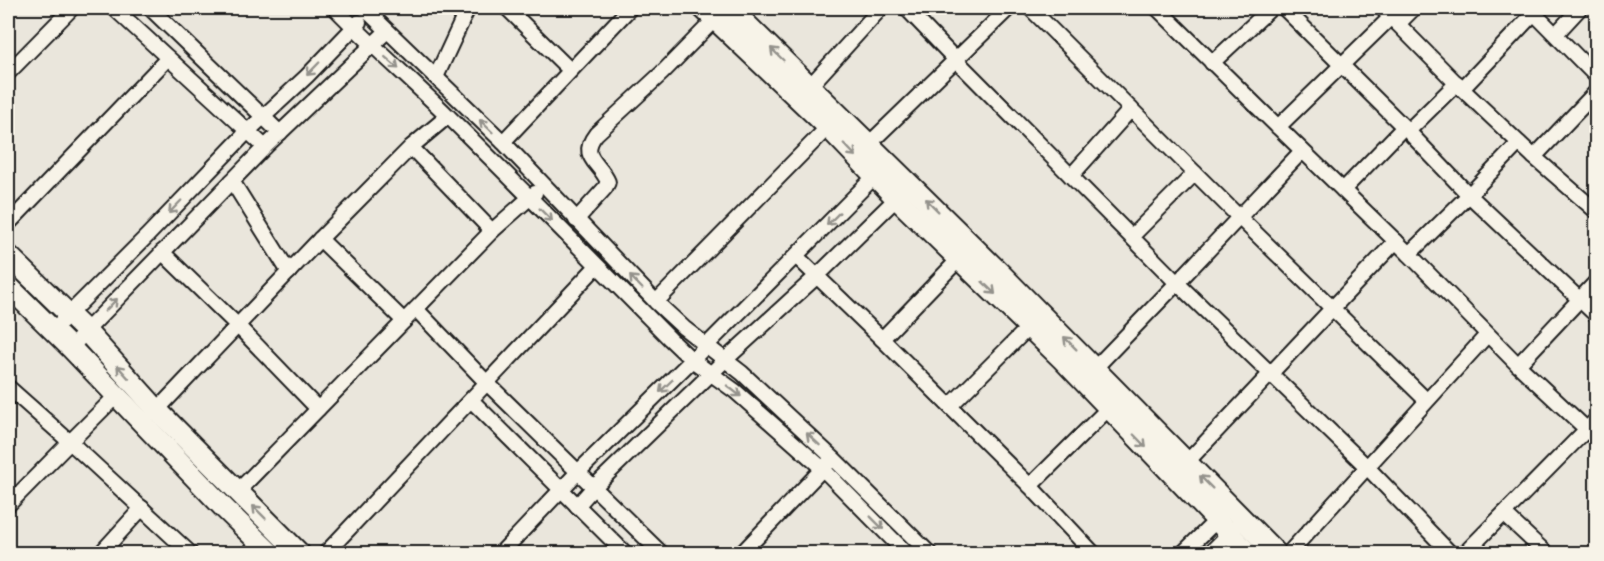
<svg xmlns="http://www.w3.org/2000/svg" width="1604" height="561" viewBox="0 0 1604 561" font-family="Sriracha,sans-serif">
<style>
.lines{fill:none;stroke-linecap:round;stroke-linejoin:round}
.minor-casing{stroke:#1c1c1c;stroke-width:18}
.secondary-casing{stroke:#1c1c1c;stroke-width:24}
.minor{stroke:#f7f3e8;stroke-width:14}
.secondary{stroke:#f7f3e8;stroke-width:20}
.oneway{stroke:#94928c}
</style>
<rect width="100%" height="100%" fill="#eae6dc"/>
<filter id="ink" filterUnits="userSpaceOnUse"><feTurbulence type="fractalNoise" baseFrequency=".0167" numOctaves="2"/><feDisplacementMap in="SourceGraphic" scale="12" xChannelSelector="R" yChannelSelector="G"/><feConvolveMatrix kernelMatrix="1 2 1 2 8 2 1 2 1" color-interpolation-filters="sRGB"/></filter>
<g filter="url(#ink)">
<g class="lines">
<g class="minor-casing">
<g id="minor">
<polyline points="114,8 265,147"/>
<polyline points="150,8 280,133"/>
<path d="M335,8C371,45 410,79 447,115C522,189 596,264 670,339L692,360L735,391L823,469L907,554"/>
<polyline points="364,8 503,142 656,302 684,328 742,373 833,458 930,554"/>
<polyline points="507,8 570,70"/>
<polyline points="906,8 956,60 1177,283 1302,151"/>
<polyline points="1030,8 1240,218 1426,400"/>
<polyline points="1157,8 1278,127 1409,254 1518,365 1596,438"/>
<polyline points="1284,8 1404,127 1469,195 1596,315"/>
<polyline points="1382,8 1462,89 1534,157 1596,211"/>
<polyline points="1529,8 1596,76"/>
<polyline points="1398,24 1414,8"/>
<polyline points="1556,34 1580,8"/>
<polyline points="1212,63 1271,8"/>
<polyline points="8,73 72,8"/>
<polyline points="436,77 468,8"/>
<polyline points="810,86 881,8"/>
<polyline points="1462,89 1534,13"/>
<polyline points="1278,127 1391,17"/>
<polyline points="1408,131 1457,83"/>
<polyline points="503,142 630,8"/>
<polyline points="870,143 1009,8"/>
<polyline points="411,147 492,231"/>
<polyline points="1534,157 1596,92"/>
<polyline points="1071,176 1131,109"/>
<polyline points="232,181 289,272"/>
<polyline points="1343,190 1404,127"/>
<path d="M576,220L605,188L608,182C600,162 578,157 596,134L662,73L715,19"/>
<polyline points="8,224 168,58"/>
<polyline points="1132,236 1195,173"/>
<polyline points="320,239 404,321"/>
<polyline points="162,252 237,325 318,409"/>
<polyline points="1409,254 1469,195 1519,143"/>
<polyline points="796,256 882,339 1030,486 1094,554"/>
<polyline points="656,302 828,127"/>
<polyline points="416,309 487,383 662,554"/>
<polyline points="53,330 148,235 247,132 307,76 359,22"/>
<polyline points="882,339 959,259"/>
<polyline points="71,348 86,331 265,147 387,31"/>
<polyline points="1518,365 1596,282"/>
<polyline points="1095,368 1177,283 1366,466 1451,554"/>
<polyline points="8,387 70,442 8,505"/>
<polyline points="116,396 70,442 191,554"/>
<polyline points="471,400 626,554"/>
<polyline points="950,406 1029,327"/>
<polyline points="157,410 320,239 411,147 448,116"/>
<polyline points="1187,462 1396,241"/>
<polyline points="1030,486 1114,403"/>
<polyline points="238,491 492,231 535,193"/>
<polyline points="577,506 594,487 725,360 816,277 901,194"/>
<polyline points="1504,514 1547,554"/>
<polyline points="100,554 142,508"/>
<polyline points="325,554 597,266"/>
<polyline points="500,554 578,472 692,360 881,170"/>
<polyline points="741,554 829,462"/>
<polyline points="1182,554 1223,514"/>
<polyline points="1209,554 1235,528"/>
<polyline points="1288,554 1487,335"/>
<polyline points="1464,554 1596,420"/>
<polyline points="1595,554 1596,552"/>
</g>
</g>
<g class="secondary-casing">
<g id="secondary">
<polyline points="703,8 828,127 896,198 1062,359 1249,554"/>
<polyline points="730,8 1003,276 1277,554"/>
<polyline points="8,255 86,331 157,410 300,554"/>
<polyline points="8,286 71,348 224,508 271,554"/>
</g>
</g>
<use href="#minor" class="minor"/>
<use href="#secondary" class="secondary"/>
</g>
<defs><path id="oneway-shaft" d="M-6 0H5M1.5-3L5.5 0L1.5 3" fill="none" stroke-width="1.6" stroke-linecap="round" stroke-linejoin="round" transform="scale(1.5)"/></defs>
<g class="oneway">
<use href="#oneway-shaft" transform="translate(777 54) rotate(-136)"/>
<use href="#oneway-shaft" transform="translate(392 63) rotate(41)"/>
<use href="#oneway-shaft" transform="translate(313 69) rotate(134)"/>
<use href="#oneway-shaft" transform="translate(486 126) rotate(-136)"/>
<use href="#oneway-shaft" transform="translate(850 150) rotate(46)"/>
<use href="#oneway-shaft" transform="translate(932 205) rotate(-135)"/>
<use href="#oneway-shaft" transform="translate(175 207) rotate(134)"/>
<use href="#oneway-shaft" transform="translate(546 215) rotate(45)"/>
<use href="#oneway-shaft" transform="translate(833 219) rotate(135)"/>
<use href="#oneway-shaft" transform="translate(636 282) rotate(-134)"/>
<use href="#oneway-shaft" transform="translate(989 288) rotate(44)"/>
<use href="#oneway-shaft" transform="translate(111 305) rotate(-46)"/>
<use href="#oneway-shaft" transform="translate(1070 343) rotate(-135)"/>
<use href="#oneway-shaft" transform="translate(123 372) rotate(-132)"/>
<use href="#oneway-shaft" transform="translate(666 386) rotate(136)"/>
<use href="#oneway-shaft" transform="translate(734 391) rotate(38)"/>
<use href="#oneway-shaft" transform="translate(813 439) rotate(-137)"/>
<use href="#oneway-shaft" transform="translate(1140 441) rotate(46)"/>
<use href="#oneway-shaft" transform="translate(1206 482) rotate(-135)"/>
<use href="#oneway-shaft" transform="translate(259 512) rotate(-135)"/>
<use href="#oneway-shaft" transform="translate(877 523) rotate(45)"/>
</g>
</g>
<rect width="1604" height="561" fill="none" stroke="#f7f3e8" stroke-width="30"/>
<rect x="15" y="15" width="1574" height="531" fill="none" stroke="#1c1c1c" stroke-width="2" filter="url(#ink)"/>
</svg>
